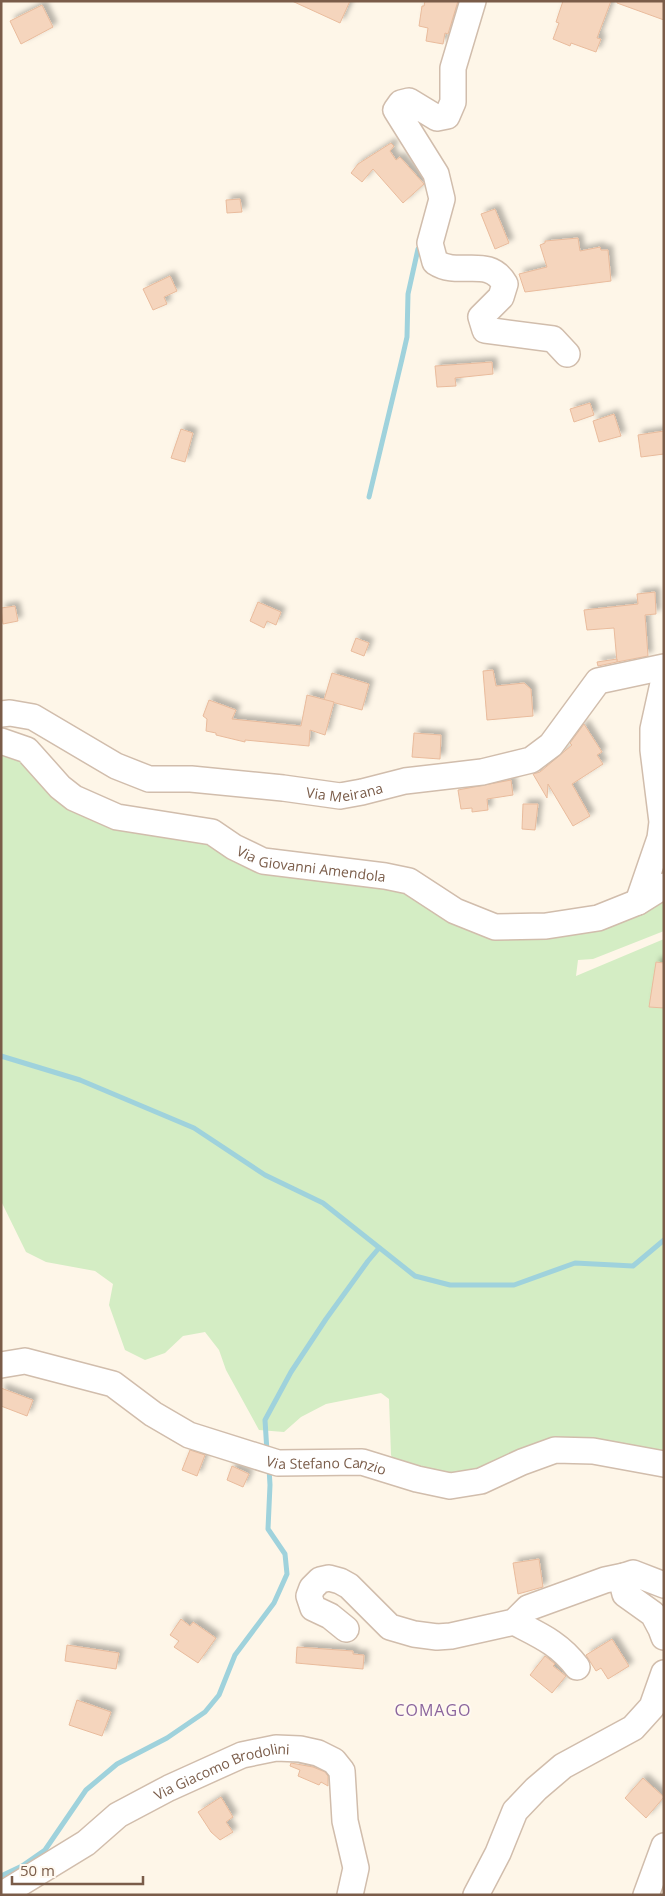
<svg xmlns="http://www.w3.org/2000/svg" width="665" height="1896" viewBox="0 0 665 1896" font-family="'Open Sans',sans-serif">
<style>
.green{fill:#d4edc4}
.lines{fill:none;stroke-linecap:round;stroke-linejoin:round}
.stream{stroke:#9fd2dc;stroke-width:5}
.building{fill:#f5d5bd;stroke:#e9bb9c;filter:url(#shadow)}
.minor-casing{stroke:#d1bdac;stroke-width:28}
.minor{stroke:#fff;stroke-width:25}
.labels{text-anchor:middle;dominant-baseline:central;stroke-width:4;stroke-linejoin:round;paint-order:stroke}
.street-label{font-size:14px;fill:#7a5c49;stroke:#fff9f0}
.quarter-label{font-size:16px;letter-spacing:1px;fill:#8b659d;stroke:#fff9f0}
</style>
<defs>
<filter id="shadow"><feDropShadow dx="4.5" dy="-4.5" stdDeviation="2.5" flood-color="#0004"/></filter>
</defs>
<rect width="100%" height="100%" fill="#fef6e8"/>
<polygon class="green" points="1,749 15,752 90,816 389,875 476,929 664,899 664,931 593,959 578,960 576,976 664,939 664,1456 634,1449 462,1479 396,1466 391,1455 389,1399 381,1393 326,1404 301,1417 284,1432 259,1430 226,1370 219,1350 205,1332 183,1336 165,1353 145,1360 125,1350 109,1305 113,1284 95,1271 46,1262 26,1252 1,1201"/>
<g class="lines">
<g class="stream">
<polyline points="369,497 402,359 407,337 408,294 418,249"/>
<polyline points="1,1056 80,1080 194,1128 265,1175 323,1203 415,1276 450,1285 514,1285 575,1263 633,1266 664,1240"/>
<polyline points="267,1452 265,1420 291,1372 326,1319 368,1261 379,1248"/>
<polyline points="1,1876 22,1866 45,1850 86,1790 117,1764 167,1738 205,1712 219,1695 235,1655 274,1603 287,1574 285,1554 268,1529 270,1485 269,1468"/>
</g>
</g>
<g class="building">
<polygon points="292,1 350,1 340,23"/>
<polygon points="425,1 458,1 448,34 445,33 443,44 426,41 428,28 419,26 422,6 424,6"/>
<polygon points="563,1 611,1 597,38 601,39 596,52 571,43 570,46 553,39 559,23 556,22"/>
<polygon points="617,1 664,1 664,20 617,3"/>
<polygon points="42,5 53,27 21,44 10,21"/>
<polygon points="391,143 394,146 390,151 396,160 400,157 424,184 403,203 373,169 362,182 351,173 358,164"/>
<polygon points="240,199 242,212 227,213 226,200"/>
<polygon points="495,209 509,243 495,249 481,214"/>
<polygon points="578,238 580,251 600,247 601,250 608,250 611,281 525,292 519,274 547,267 540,245 545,243 545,241"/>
<polygon points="170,276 177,291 164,297 167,304 153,310 143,289"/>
<polygon points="492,362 493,374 455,378 456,386 437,387 435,366"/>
<polygon points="590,403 594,415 574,422 570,409"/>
<polygon points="614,414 621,436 599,442 593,421"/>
<polygon points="181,429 193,433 185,462 171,458"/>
<polygon points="664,431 664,454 641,457 638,435"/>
<polygon points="655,592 656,614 645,615 648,656 617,662 614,628 587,630 584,610 638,604 637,594"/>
<polygon points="258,602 281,612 276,625 267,621 264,628 250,621"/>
<polygon points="15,606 18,621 3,624 1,608"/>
<polygon points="356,638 369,643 364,656 351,651"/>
<polygon points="617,659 617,662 598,666 597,662"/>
<polygon points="493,670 496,686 524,683 531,689 533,716 487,720 483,671"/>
<polygon points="332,673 369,684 362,710 324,700"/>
<polygon points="307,695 334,702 325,735 310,730 309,746 245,740 245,742 216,735 216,733 206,731 207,719 203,716 209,700 236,710 232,719 301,726"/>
<polygon points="584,724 602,752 597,755 603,764 572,784 590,816 573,826 548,784 547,798 533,774 540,772 572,745 570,743"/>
<polygon points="414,733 441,735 440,759 412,757"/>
<polygon points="511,780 513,795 487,799 488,810 472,812 472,808 461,809 458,790"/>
<polygon points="523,804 538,804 535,830 522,829"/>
<polygon points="656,962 664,963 664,1008 649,1007"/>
<polygon points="1,1388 33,1400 27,1416 1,1406"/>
<polygon points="190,1450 205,1455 197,1476 182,1470"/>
<polygon points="232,1466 249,1474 243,1487 227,1480"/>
<polygon points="539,1559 543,1587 518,1594 513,1563"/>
<polygon points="181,1619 190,1626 193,1622 216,1638 198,1663 174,1647 179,1641 170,1635"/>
<polygon points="612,1639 629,1666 608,1679 601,1668 596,1671 586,1655"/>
<polygon points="67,1645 119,1653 116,1669 65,1661"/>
<polygon points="297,1647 353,1651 353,1654 364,1655 363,1669 296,1663"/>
<polygon points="545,1656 555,1664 553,1666 566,1676 552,1693 530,1675"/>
<polygon points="77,1700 111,1712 102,1736 69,1725"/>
<polygon points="291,1763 313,1767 325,1772 328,1776 328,1786 321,1782 319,1785 298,1776 300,1770 290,1766"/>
<polygon points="643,1778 664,1797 646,1818 625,1798"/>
<polygon points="221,1797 233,1817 226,1822 233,1832 220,1840 211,1832 198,1812"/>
</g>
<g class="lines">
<g class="minor-casing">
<g id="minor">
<path d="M473,1L453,68V102L447,116L437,118L409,101L401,103L396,110L436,174L442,199L430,243L435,262C459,278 488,255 505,284L501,297L481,317L485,330L553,339L567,354"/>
<path id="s1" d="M1,714L10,713L33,717L116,766L149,779H191L283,788L340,796L362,792L405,781L482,772L531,760L551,745L598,681L664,667"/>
<path id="s2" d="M1,741L27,750L60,787L74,798L117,817L212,832L234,847L263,861L385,876L409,881L455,911L495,927L546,926L598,918L638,902L664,886"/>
<polyline points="638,902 660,838 662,822 653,750 653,729 664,679"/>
<path id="s3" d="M1,1365L25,1361L113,1384L153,1414L189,1435L278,1463L362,1462L417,1479L450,1486L481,1481L522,1462L555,1450L593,1451L664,1464"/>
<polyline points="664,1585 633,1573 624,1576 623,1586 625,1594 653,1614 661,1629 664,1637"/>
<path d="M514,1622C539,1635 559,1643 577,1667"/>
<polyline points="346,1629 330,1616 313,1608 309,1596 312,1588 320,1580 329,1578 340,1581 349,1586 390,1627 414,1634 437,1637 451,1636 514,1622 528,1608 605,1580 624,1576"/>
<path id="s4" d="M1,1895L86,1843L118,1815L169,1788L242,1755L276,1748L300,1749L318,1753L334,1761L342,1771L345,1821L356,1868L350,1895"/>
<polyline points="476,1895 498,1853 515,1811 536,1789 563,1766 633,1728 652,1707 664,1673"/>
<polyline points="646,1895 664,1846"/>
</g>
</g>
<use href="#minor" class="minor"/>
</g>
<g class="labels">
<g class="street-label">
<text stroke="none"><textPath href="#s1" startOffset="361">Via Meirana</textPath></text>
<text stroke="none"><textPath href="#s2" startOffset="345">Via Giovanni Amendola</textPath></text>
<text stroke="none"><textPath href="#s3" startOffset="349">Via Stefano Canzio</textPath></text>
<text stroke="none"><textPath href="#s4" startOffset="256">Via Giacomo Brodolini</textPath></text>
</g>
<g class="quarter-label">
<text x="433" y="1710">COMAGO</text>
</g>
</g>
<rect width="665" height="1896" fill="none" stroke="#7a5c49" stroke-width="5"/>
<path d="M12 1876v8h131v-8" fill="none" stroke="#7a5c49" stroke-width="2.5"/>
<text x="20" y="1876" font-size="15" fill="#7a5c49" stroke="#fff9f0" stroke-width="4" paint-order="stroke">50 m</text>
</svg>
